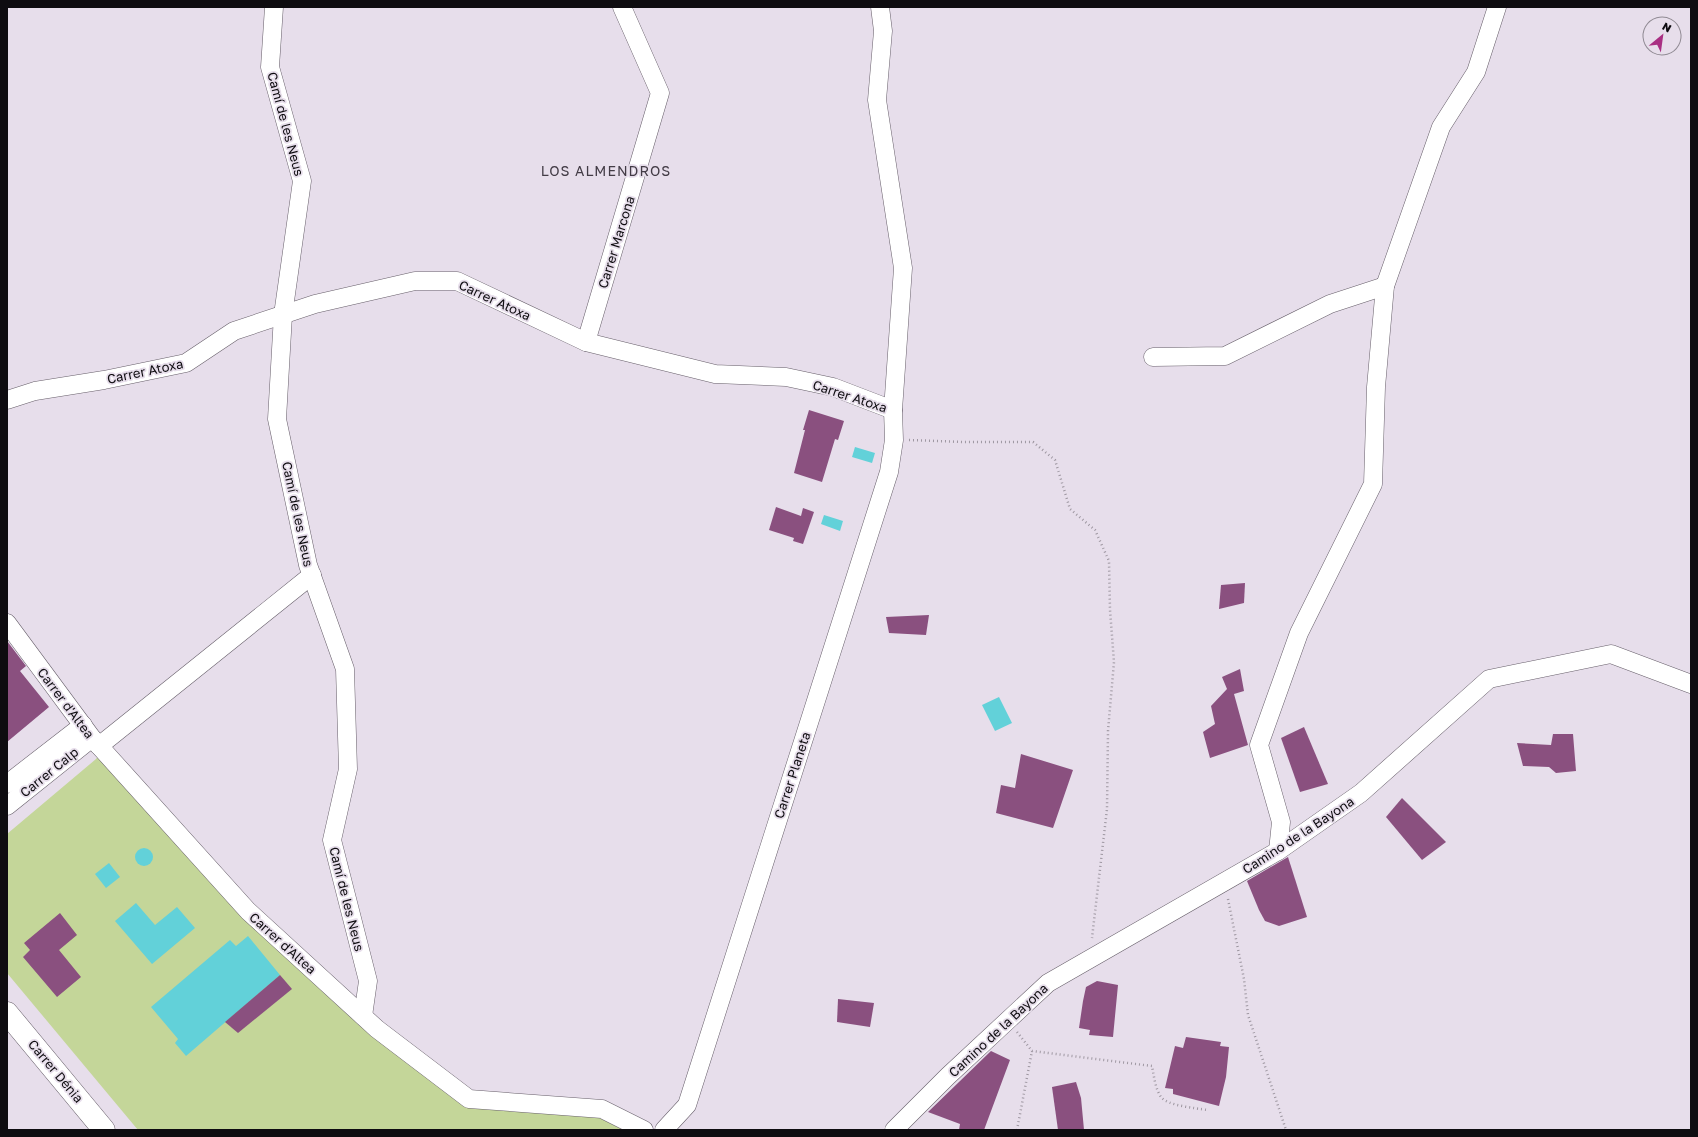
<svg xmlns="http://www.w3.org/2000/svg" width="1698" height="1137" viewBox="0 0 1698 1137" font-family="'Golos Text',sans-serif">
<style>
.green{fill:#c4d699}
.water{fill:#62d1d9}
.building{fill:#8a507f}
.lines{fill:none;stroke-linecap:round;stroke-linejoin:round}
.street-casing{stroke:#675f6a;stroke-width:19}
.secondary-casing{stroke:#675f6a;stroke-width:23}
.path{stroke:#9e97a1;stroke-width:2.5;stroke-dasharray:1 3;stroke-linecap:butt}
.street{stroke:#fff;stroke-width:18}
.secondary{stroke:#fff;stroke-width:22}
.labels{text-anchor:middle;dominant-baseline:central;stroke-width:3.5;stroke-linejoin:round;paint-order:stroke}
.street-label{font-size:13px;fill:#0e0c10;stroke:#e7deeb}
.neighbourhood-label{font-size:14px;letter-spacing:1px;fill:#433c46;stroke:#e7deeb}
</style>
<rect width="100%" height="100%" fill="#e7deeb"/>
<polygon class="green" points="99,755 248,911 469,1099 602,1109 644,1130 138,1130 7,973 7,834 96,759"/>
<g class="water">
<polygon points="855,447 875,453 872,463 852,457"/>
<polygon points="824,515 843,521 840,531 821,524"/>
<polygon points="999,697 1012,723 995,731 982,705"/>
<circle cx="144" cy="857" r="9"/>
<polygon points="109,863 120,877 106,888 95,874"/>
<polygon points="136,903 155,925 177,907 195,928 152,964 115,921"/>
<polygon points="248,936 280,975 186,1056 175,1043 178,1039 151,1007 230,940 236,946"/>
</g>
<g class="building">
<polygon points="809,410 844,421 838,440 835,439 822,482 794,473 805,430 803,430"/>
<polygon points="776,507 801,516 803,508 814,512 803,544 793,541 794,538 769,530"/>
<polygon points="1245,583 1244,603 1219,609 1221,585"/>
<polygon points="929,615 926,635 889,633 886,617"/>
<polygon points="7,641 26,666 20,671 49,707 7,742"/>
<polygon points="1240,669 1244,691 1234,694 1248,745 1210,758 1203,732 1215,724 1211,706 1227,689 1222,677"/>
<polygon points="1304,727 1328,784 1300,792 1281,738"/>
<polygon points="1553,734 1573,734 1576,771 1556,773 1549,767 1523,766 1517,743 1551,745"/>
<polygon points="1021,754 1073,770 1053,828 996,813 1001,785 1015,788"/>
<polygon points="1402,798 1446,842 1422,860 1386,817"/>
<polygon points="1288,857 1307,917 1279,926 1265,921 1259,910 1247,881"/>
<polygon points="60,913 77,935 59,950 81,977 57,997 23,957 30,950 24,943"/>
<polygon points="280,975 292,989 238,1033 225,1022"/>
<polygon points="1097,981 1118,985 1113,1037 1089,1035 1090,1030 1079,1028 1083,1001 1086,987"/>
<polygon points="838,999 874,1003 870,1027 837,1022"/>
<polygon points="1186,1037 1221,1042 1220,1046 1229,1047 1226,1077 1219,1106 1173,1094 1173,1089 1165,1088 1175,1046 1183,1048"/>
<polygon points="991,1051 1010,1060 984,1130 959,1130 960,1124 928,1112"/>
<polygon points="1076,1082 1081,1098 1084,1130 1058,1130 1052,1087"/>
</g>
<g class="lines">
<g class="street-casing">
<g id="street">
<polyline points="274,7 270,67 302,181 283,315 277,419 308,565 345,669 348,769 332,840 368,981 363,1016"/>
<polyline points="586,342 660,93 622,7"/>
<polyline points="1153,357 1225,356 1330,304 1385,286"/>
<polyline points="7,400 35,391 104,380 186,363 234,331 315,304 415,281 457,281 586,342 715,374 786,377 833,387 893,410"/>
<polyline points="7,623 92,738 248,911 377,1029 469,1099 602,1109 644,1130"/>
<polyline points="99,746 312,575"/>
<polyline points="7,784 83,725"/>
<polyline points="7,806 92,738"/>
<polyline points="1278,851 1281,822 1259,745 1299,633 1373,484 1376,387 1385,286 1441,127 1476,72 1497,7"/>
<polyline points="664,1130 687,1105 889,472 894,440 893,410 903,268 877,100 883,31 880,7"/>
<polyline points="894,1130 948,1076 1048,983 1278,851 1361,793 1489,679 1611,654 1691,684"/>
</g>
</g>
<g class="secondary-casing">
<polyline id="secondary" points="7,1013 104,1130"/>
</g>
<g class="path">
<polyline points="909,440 964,442 1033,442 1055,460 1070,509 1095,530 1109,561 1110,610 1114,662 1108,731 1107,809 1092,938"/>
<polyline points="1228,899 1244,979 1248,1015 1286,1130"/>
<path d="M1017,1032L1032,1051L1152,1066C1154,1076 1155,1088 1161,1097C1168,1106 1196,1108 1207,1110"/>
<polyline points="1017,1130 1032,1051"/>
</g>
<use href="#street" class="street"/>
<use href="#secondary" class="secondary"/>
</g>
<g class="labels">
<g class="street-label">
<text transform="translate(286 124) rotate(75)">Camí de les Neus</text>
<text transform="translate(616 242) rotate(-73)">Carrer Marcona</text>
<text transform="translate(495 300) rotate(25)">Carrer Atoxa</text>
<text transform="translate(145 371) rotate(-12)">Carrer Atoxa</text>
<text transform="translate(850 396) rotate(18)">Carrer Atoxa</text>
<text transform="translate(298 514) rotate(78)">Camí de les Neus</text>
<text transform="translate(66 703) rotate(53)">Carrer d'Altea</text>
<text transform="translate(49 772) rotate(-39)">Carrer Calp</text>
<text transform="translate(792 775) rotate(-72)">Carrer Planeta</text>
<text transform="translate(1298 835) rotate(-33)">Camino de la Bayona</text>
<text transform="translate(347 899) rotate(76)">Camí de les Neus</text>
<text transform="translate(283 943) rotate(42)">Carrer d'Altea</text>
<text transform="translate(998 1030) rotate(-43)">Camino de la Bayona</text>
<text transform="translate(56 1071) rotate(50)">Carrer Dénia</text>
</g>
<g class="neighbourhood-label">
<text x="606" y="170">LOS ALMENDROS</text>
</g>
</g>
<rect width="1698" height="1137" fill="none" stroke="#0e0c10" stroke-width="16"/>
<g transform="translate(1662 36) rotate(29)"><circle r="19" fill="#e7deeb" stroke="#908a93"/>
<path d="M0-3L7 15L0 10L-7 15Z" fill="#a92f83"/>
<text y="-6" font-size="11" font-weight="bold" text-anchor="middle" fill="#0e0c10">N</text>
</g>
</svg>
